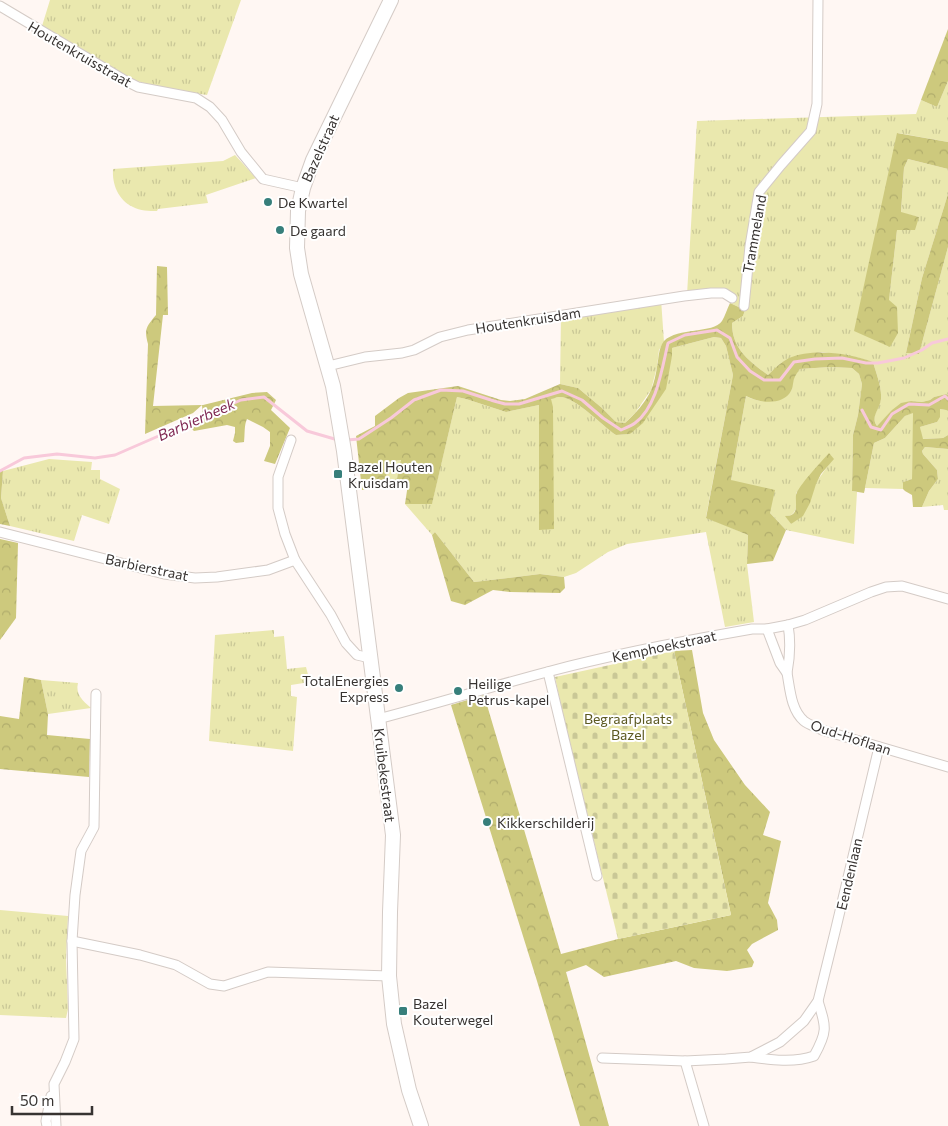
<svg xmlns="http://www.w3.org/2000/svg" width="948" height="1126" viewBox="0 0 948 1126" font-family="Commissioner,sans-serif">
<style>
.grass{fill:url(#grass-tufts);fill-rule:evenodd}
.forest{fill:url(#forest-crowns)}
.cemetery{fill:url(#cemetery-stones)}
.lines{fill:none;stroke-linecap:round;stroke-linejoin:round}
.stream{stroke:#f8c9da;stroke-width:3}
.street-casing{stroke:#d4cbc6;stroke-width:11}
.secondary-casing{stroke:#d4cbc6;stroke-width:16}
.street{stroke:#fff;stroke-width:9}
.secondary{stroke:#fff;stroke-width:14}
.poi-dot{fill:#377f7b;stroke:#fff;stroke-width:2}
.labels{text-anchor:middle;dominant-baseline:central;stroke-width:4;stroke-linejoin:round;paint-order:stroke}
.street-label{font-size:14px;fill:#373331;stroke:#fff}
.poi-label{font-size:14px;fill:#373331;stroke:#fff;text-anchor:start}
.park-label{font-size:14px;fill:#5c5921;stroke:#fff}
.water-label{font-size:15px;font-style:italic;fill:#812a54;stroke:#fff}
</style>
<defs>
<pattern id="grass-tufts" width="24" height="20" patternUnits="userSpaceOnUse" patternTransform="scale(1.25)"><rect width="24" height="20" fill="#eae8ae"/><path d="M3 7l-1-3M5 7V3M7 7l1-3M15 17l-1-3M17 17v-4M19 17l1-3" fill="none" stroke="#c9c796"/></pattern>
<pattern id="forest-crowns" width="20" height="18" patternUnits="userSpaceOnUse" patternTransform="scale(1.25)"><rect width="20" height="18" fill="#cdc97d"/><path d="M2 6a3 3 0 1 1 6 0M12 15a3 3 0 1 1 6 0" fill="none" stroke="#b1ad6c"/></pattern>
<pattern id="cemetery-stones" width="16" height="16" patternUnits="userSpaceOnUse" patternTransform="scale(1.25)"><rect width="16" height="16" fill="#eae8ae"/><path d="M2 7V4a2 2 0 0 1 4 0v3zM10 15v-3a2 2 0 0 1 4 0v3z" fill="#c9c796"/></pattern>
</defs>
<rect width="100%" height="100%" fill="#fff7f3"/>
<g class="grass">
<path d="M50,0H241L207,95C180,91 153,88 127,77L42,26Z"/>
<path d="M948,81V142L898,133L889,300L897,230L919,217L901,213L904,168L908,159L948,169V194L922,278L906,353L919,354L948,247V395L946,394L934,397L930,400L922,402L911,401L884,419L877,426C870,417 879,409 881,399C882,387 876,373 873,362L856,357L822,352L788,359L781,363L768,375C749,361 732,349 732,323L743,316L745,310L730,303L732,298L687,295L697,121L916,114L921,100L937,107Z"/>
<path d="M235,155L256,178L206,195L208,203L158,209L157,211C149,211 140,211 133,207C118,200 112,184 113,169L223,161Z"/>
<polygon points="661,299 664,342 659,350 657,367 651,390 635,413 625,423 616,422 602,408 578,388 560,384 561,315"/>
<path d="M714,337L721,338L726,346L733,375L706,517L748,535L747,564L754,622L725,627L706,532L627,544L608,552L576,573L564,577L540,574L474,582L435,532L432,535L405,504L432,503L457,397L466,399L506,412L539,405V529L551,399C553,399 556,397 559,397C575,396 602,426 616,435L630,434L672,356V348Z"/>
<path d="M830,367L852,368L859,374L862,384L858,415L853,435L852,491L857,492L854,544L786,530L770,513L731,480L746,396C765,406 774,399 791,391L794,376L800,369ZM833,459C817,479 805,502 791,524L786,516C798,516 797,502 796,493Z"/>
<polygon points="940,409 946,410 948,411 948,435 943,438 922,439 920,427 937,422"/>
<polygon points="914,412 912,479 903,482 903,489 865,488 874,443 885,438 905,416"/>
<polygon points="925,447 948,449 948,510 944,510 943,505 922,507 929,491 938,479 937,470 923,454 922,451"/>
<polygon points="49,459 92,462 91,470 100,470 100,479 120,489 109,524 82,515 74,541 10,526 1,498 3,471"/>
<polygon points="402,460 396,483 385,485 388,462"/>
<polygon points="274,630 274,637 284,636 287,669 306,667 310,682 291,685 291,696 297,697 293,751 209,741 215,635"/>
<path d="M41,680L78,683C75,694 83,701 91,708L48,714Z"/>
<polygon points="0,910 68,916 66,960 68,1009 66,1018 0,1015"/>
</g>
<g class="forest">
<polygon points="948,29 948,81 937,107 921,100"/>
<polygon points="897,133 948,142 948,169 908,159 904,168 901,212 919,217 915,230 897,230 889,300 897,307 898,333 890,347 854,331"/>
<polygon points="948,194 948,247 919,354 906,353 922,278"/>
<path d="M157,266L167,267L168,315H163L153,406L203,405L252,393L267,392L276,400L271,410L290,428L275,464L264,461L270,446V432L263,427L247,419C244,425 245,434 244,442L236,443L233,441L235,433V427L227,425L194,431L189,426L203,420L202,405L193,413L145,434L148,344C144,329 146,327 156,315Z"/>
<path d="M730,303L745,310L743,316L732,323C732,349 749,361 768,375C774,369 781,362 789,358C813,348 849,353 873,362C876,373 882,387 881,399C880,409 870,417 877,426L892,410L901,403L911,401L922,402L930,400L934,397L946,394L948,395V411L946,410L940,409V417L937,422L920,427L923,439L943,438L948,435V449L925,447L922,451L923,454L937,470L938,479L929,491L922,507H913L912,495L905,491L903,489V482L912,479L913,413L905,416L885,438L874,443L864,493L852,491L853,435L858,415L862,384L859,374L852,368L830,367L800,369C798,372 795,375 794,379C793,382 793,388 791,391C783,406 759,403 746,396L731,480L775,490L770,513L786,530L773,561L747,564L748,535L706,518L733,375L726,346L721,338L714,337L672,348V356L666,389L643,423L630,434L616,435C602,426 575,396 559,397C556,397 554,399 551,399L553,407L554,529L539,530V405L506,412L466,399L457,397L432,504H405L408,484L396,483L401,460L388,462L385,485L362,490L356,436L375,426V416L399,398L408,393L458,386L501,400L510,401L525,399L560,384L578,388L602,408L616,422L625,423C635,414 646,402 651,390C654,383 656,374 657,367C659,358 658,349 664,341C678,327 713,334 722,321C725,316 727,309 730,303Z"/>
<path d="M829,453L834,459L821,474L816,484L810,503L803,516L791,524L785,516C800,516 795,504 796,495C798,486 822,461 829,453Z"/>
<polygon points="0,470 3,471 1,498 10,526 0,524"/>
<polygon points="435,532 474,582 540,574 564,577 565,588 560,593 510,592 493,590 465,605 451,601 432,535"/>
<polygon points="0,539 18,543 16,618 0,640"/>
<polygon points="692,650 703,713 714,740 745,785 770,812 763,835 781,841 768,903 777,920 778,930 752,944 747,950 754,962 752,967 727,971 694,968 676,961 604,977 586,965 566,972 609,1126 580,1126 537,981 451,705 484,695 561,954 618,939 731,915 674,651"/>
<polygon points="24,677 41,680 48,714 47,735 90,739 89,777 0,769 0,716 19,719"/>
</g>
<polygon class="cemetery" points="674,651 731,915 618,939 563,716 555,677"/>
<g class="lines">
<g class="stream">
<polyline points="862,410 871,427 881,430 892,414 909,404 929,405 945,396 948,399"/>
<path d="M347,440L359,439L391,418L414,400L441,390L463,391L494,401L505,404H519L562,391L582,400L603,418L621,430C625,428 631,426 635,423C657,407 662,368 668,343L685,335L717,330L730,338L737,357L750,371L764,380H780L794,362L815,359L842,358L866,363H878L904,358L922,350L932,343L948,339"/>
<polyline points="0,471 24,458 57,454 95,458 115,455 241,400 264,397 307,431 338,440"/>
</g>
<g class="street-casing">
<g id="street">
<polyline points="0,6 126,81 138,87 196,98 210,107 222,120 241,152 263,179 303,188"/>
<polyline points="744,306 750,246 759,192 781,165 811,131 817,104 818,0"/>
<polyline points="328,366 365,357 402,353 414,350 440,337 468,330 684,296 711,293 724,293 732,298"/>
<polyline points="291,440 278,477 278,508 285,534 295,560 331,615 346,643 357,655 370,658"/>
<polyline points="0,532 164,574 195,578 217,577 268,570 295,560"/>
<path d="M767,629L780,663L787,673C790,657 791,642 788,625"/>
<polyline points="548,672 597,876"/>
<path d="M787,673C790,689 791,710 804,721C809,725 817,727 822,730L948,767"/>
<path d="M378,719C435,704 490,687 547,672C614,654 683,641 752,629H767L788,625L805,620L871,592L886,587L902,586L948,599"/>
<polyline points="72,941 140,955 176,965 210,984 224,986 268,972 389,976"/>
<path d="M751,1057C772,1060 794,1063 814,1056C828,1031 826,1027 818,1001"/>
<polyline points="602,1058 685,1061 726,1059 751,1057 780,1042 804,1021 818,1001 835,932 879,747"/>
<polyline points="685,1061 704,1126"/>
<polyline points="47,1126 46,1121 51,1096"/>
<polyline points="56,1126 54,1084 65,1062 74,1039 72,941 75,895 81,851 94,827 96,694"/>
</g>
</g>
<g class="secondary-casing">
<polyline id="secondary" points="391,0 313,160 303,188 298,211 297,248 301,274 333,386 344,451 393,835 390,912 389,976 394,1024 409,1090 421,1126"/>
</g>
<use href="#street" class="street"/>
<use href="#secondary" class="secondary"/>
</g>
<g class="poi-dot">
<circle cx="268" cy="202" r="5"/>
<circle cx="280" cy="230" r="5"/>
<rect x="333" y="469" width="10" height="10" rx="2.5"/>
<circle cx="399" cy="688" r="5"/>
<circle cx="458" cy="691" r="5"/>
<circle cx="487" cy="822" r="5"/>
<rect x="398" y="1006" width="10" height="10" rx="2.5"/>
</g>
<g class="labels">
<g class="street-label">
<text transform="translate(80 54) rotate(30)">Houtenkruisstraat</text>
<text transform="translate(320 148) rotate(-66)">Bazelstraat</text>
<text transform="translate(754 234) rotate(-80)">Trammeland</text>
<text transform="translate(528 320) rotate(-9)">Houtenkruisdam</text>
<text transform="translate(147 567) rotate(12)">Barbierstraat</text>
<text transform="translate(664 646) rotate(-12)">Kemphoekstraat</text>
<text transform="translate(851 737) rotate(18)">Oud-Hoflaan</text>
<text transform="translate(385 775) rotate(83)">Kruibekestraat</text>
<text transform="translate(849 874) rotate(-77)">Eendenlaan</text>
</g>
<g class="poi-label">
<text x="278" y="202">De Kwartel</text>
<text x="290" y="230">De gaard</text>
<text x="348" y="466">Bazel Houten<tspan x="348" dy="16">Kruisdam</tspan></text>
<text x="389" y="680" text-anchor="end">TotalEnergies<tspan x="389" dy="16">Express</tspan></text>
<text x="468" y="683">Heilige<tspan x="468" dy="16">Petrus-kapel</tspan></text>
<text x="497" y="822">Kikkerschilderij</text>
<text x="413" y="1003">Bazel<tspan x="413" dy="16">Kouterwegel</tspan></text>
</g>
<g class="park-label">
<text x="628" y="718">Begraafplaats<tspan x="628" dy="16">Bazel</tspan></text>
</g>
<g class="water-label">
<text transform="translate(196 419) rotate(-24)">Barbierbeek</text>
</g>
</g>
<path d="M12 1106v8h80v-8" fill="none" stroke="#373331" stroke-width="2.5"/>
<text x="20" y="1106" font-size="15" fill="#373331" stroke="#ffffff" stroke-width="4" paint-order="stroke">50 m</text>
</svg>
